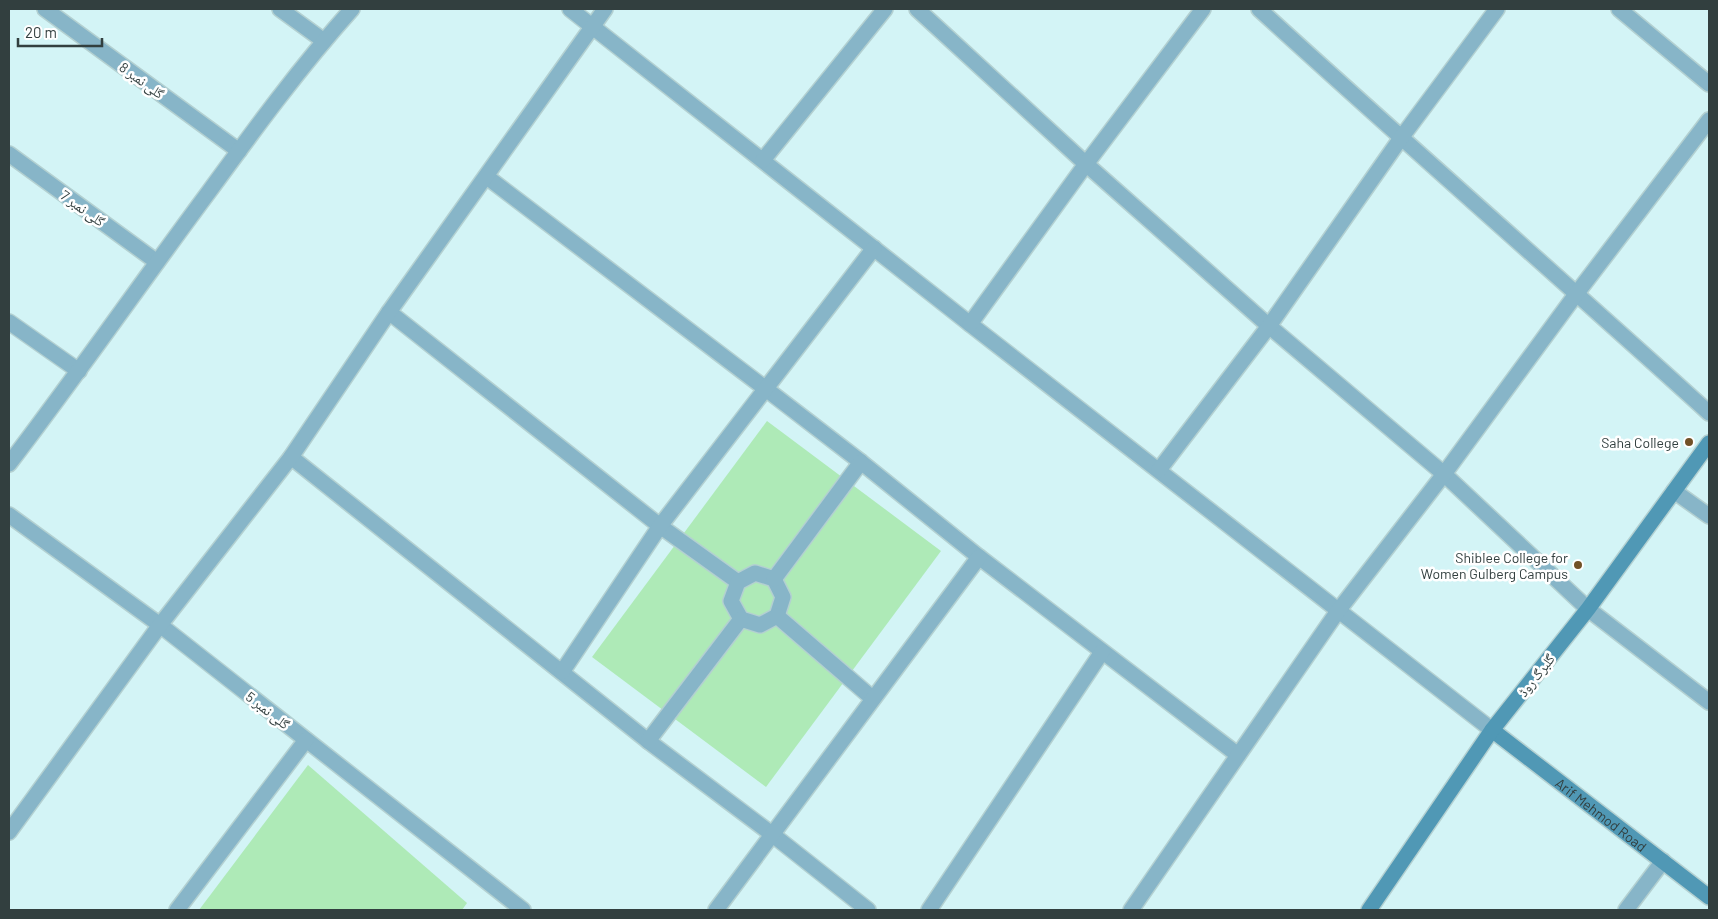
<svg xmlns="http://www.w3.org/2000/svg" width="1718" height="919" viewBox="0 0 1718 919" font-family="Barlow,'Noto Naskh Arabic',sans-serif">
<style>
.green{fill:#aeeab7}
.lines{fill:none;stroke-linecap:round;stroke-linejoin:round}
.street-casing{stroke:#b3d0d1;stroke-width:18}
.secondary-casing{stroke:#b3d0d1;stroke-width:18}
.street{stroke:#87b5c8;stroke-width:15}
.secondary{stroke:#5098b5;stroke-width:15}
.poi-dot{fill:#715127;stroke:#fff;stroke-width:2}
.labels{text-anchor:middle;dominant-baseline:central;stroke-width:5;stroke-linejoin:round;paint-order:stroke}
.street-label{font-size:14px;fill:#323f3f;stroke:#fff}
.poi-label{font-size:14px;fill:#323f3f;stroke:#fff;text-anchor:end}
</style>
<rect width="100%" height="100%" fill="#d3f4f6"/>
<g class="green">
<polygon points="767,421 941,551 766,787 592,657"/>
<polygon points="308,765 467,903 462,910 199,910"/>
</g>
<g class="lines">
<g class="street-casing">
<g id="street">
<polyline points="45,9 239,151"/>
<polyline points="280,9 324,41"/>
<polyline points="570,9 970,324 1492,730"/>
<polyline points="917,9 1086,164 1269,326 1444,474 1588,609 1709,702"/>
<path d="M1259,9C1408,145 1560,278 1709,413"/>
<polyline points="1619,9 1709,84"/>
<polyline points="9,154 157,262"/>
<polyline points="763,160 885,9"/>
<polyline points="487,177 766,389 861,462 979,557 1238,755"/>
<polyline points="389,312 660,526 738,582"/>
<polyline points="9,322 79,371"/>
<polyline points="970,324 1086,164 1203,9"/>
<polyline points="291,457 648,741 773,835 868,910"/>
<path d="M9,464C77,375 141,283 208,193C254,130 300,67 352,9"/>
<polyline points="1159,470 1269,326 1401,138 1497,9"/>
<polyline points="1674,491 1709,516"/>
<polyline points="9,515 160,625 523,910"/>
<polygon points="755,573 774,579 783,597 777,616 760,625 741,619 731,601 738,582"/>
<polyline points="774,579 861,462"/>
<polyline points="777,616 872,698"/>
<polyline points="562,672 660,526 874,248"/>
<polyline points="648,741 741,619"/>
<polyline points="9,832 160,625 291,457 389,312 605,9"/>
<polyline points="177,910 306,740"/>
<polyline points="716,910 979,557"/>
<polyline points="929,910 1102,652"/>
<polyline points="1131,910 1338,611 1444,474 1577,293 1709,120"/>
<polyline points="1626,910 1663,861"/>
</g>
</g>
<g class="secondary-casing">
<g id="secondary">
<path id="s1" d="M1492,730L1709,897"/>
<polyline points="1369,910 1492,730 1588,609 1709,443"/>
</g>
</g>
<use href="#street" class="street"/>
<use href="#secondary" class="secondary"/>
</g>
<g class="poi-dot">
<circle cx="1689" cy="442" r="5"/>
<circle cx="1578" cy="565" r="5"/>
</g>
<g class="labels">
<g class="street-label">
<text transform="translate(142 80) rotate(36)">گلی نمبر 8</text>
<text transform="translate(83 208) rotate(36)">گلی نمبر 7</text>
<text transform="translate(1536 675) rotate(-52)">گلبرگ روڈ</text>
<text transform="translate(268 710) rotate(38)">گلی نمبر 5</text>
<text stroke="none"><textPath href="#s1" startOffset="138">Arif Mehmod Road</textPath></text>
</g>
<g class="poi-label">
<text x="1679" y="442">Saha College</text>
<text x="1568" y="557">Shiblee College for<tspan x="1568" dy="16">Women Gulberg Campus</tspan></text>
</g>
</g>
<rect width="1718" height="919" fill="none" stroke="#323f3f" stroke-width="20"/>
<path d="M18 38v8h84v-8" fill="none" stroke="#323f3f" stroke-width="2.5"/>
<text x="25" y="38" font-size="15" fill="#323f3f" stroke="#ffffff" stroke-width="4" paint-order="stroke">20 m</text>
</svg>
